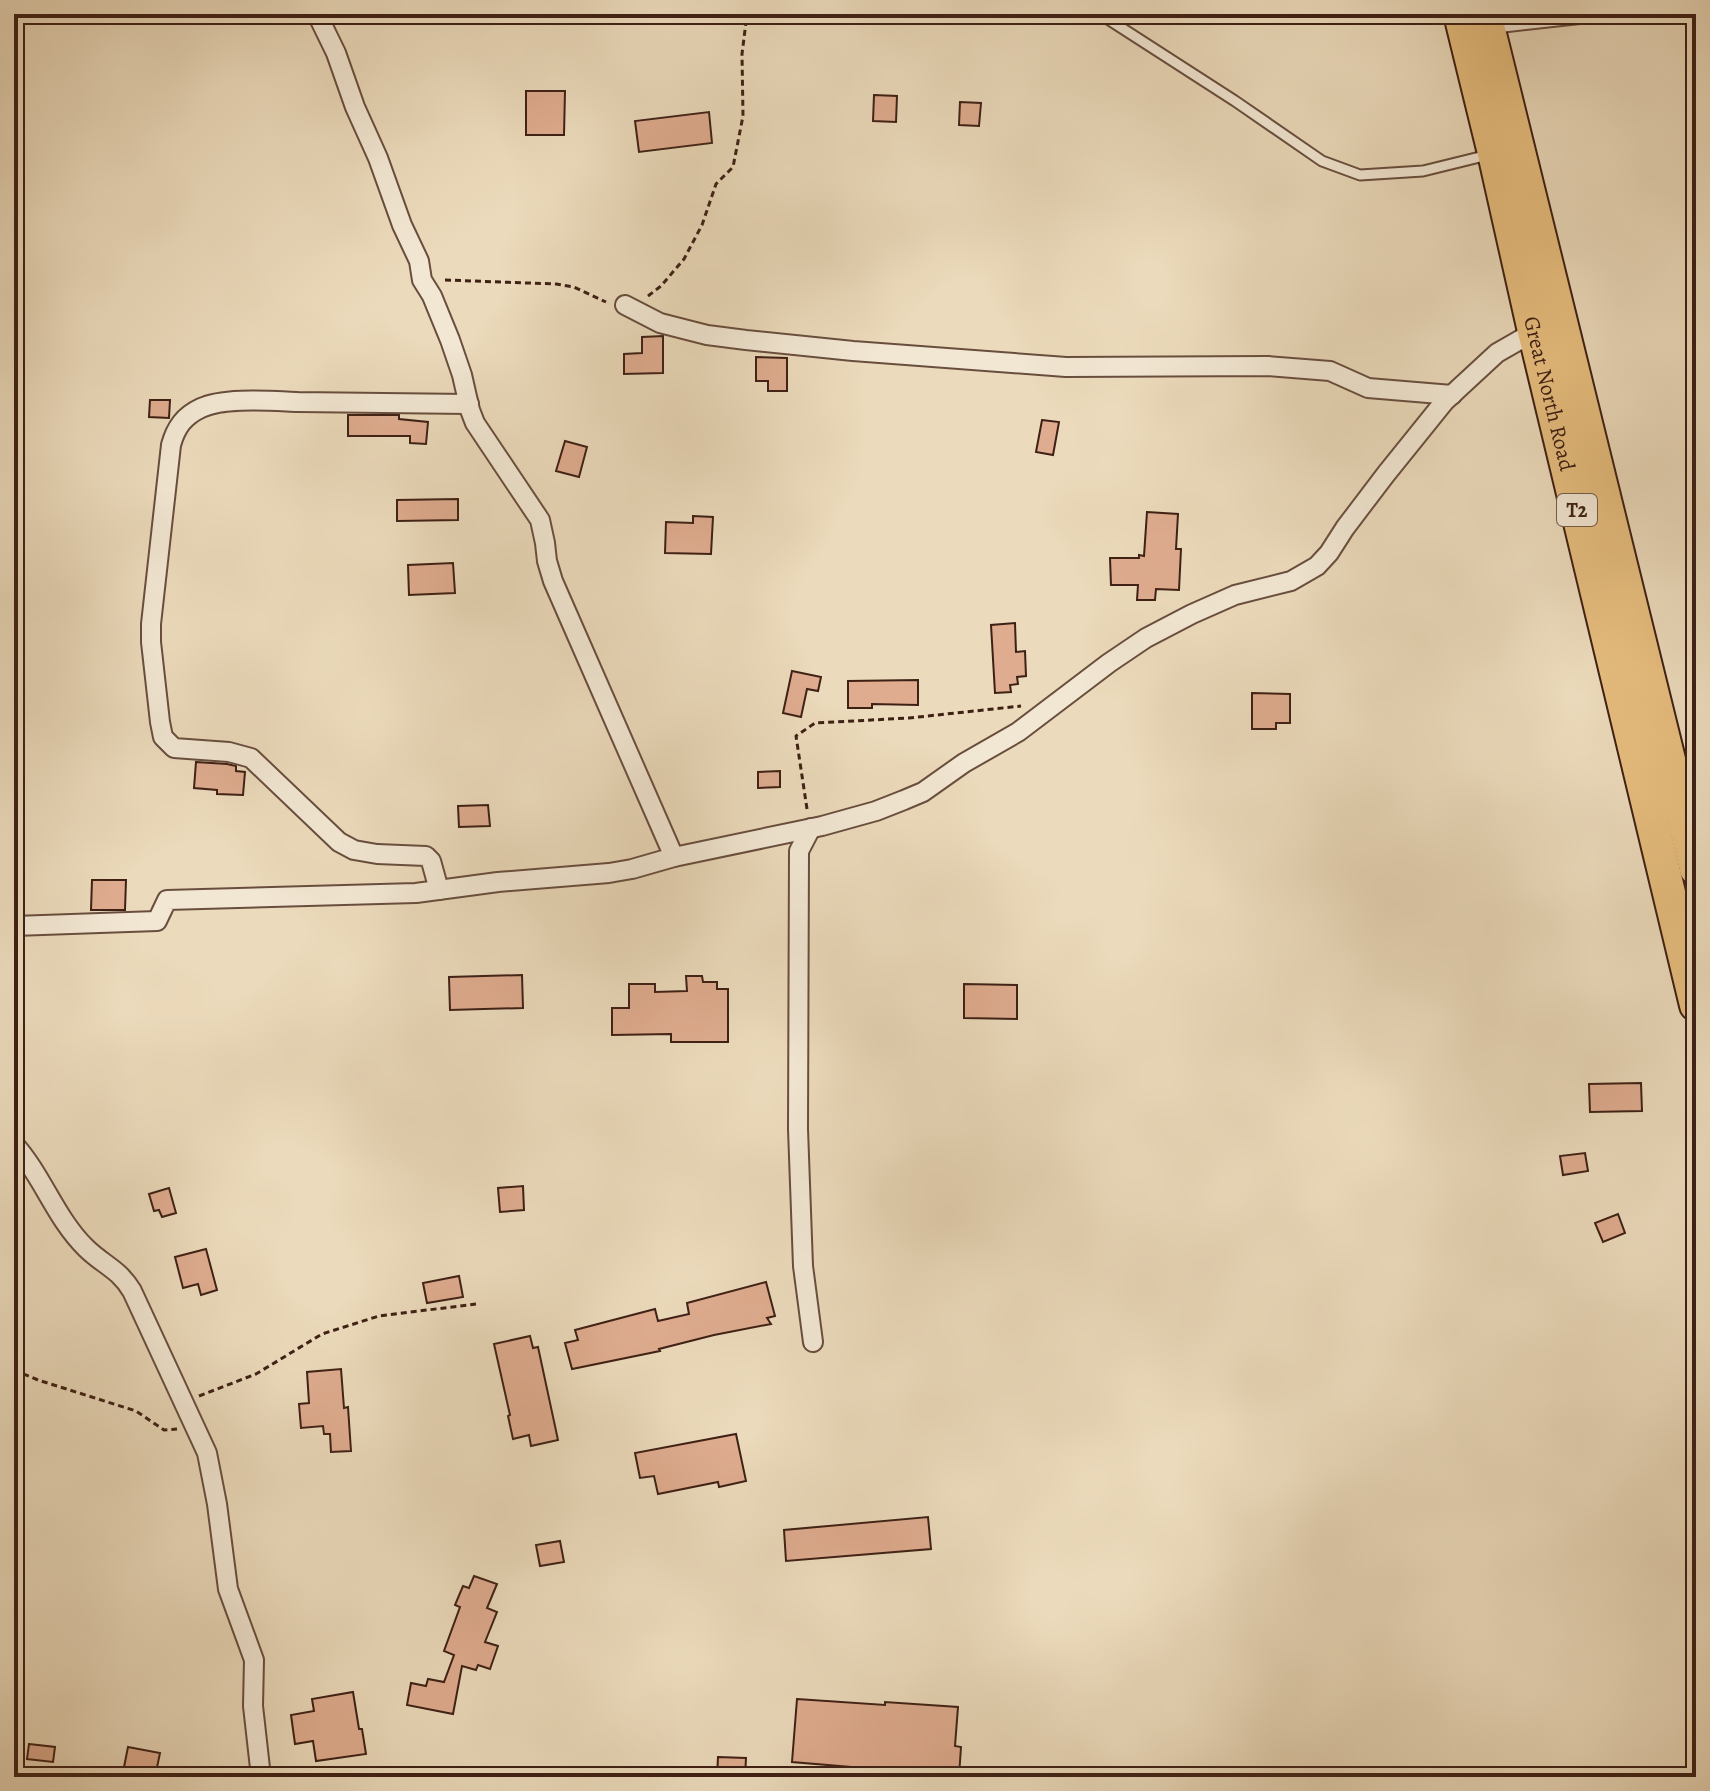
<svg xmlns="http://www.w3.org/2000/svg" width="1710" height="1791" viewBox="0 0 1710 1791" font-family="Alegreya,serif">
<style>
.building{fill:#dfac8f;stroke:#3e2015;stroke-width:2}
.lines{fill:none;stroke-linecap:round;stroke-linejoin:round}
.lane-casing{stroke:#694e3e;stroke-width:13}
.street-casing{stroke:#694e3e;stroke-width:22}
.highway-casing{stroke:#3e2015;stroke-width:36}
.path{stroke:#3e2015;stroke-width:3;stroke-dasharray:6 4;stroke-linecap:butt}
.lane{stroke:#f2e7d3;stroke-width:9}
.street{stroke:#f2e7d3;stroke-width:18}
.highway{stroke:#e6bd7e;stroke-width:32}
.labels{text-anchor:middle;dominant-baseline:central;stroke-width:6;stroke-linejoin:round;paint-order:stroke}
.shield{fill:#f2e7d3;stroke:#745c4e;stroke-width:2}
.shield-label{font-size:20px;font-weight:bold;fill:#3e2015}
.street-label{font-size:22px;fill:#3e2015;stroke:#f2e7d3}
</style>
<rect width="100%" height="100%" fill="#ebdabb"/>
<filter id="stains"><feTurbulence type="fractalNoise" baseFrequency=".0025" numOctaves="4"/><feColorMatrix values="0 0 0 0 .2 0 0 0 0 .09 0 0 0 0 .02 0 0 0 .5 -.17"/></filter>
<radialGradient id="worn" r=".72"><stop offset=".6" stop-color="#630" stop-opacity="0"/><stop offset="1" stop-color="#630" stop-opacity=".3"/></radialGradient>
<g class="building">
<polygon points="526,91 565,91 564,135 526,135"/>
<polygon points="874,95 897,96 896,122 873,121"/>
<polygon points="960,102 981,103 979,126 959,125"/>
<polygon points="709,112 712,143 639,152 635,121"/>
<polygon points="663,336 663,373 624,374 624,354 642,353 642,337"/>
<polygon points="756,357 787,358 787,391 768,391 768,381 756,381"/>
<polygon points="150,400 170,400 169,418 149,417"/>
<polygon points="348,415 399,415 399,419 428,422 426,444 410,443 410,436 348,436"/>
<polygon points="1042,420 1059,422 1053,455 1036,452"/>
<polygon points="565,441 587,447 579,477 556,471"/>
<polygon points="458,499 458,520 397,521 397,500"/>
<polygon points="1147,512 1178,514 1176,549 1181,549 1179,590 1156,589 1155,600 1137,600 1138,585 1111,585 1110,558 1139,558 1139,555 1144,556"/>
<polygon points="693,516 713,517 711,554 665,553 666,522 693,523"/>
<polygon points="453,563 455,593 409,595 408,565"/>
<polygon points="1015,623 1016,652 1025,651 1026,676 1017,677 1018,684 1010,685 1011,692 995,693 991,625"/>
<polygon points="792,671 821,677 818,691 807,689 801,717 783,713"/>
<polygon points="918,680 918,705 872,704 872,708 848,708 848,681"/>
<polygon points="1252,693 1290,694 1290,723 1276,723 1276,729 1252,729"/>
<polygon points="196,762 227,764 236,766 236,771 245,772 243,795 217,794 217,790 194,788"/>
<polygon points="780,771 780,787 758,788 758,772"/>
<polygon points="488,805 490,826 459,827 458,806"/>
<polygon points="92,880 126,880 125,910 91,910"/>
<polygon points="522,975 523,1008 450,1010 449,977"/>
<polygon points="686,976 702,976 703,982 717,982 717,989 728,989 728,1042 671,1042 671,1034 612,1035 612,1008 629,1008 629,984 655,984 655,992 687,991"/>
<polygon points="964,984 1017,985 1017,1019 964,1018"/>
<polygon points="1641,1083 1642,1111 1590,1112 1589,1084"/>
<polygon points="1585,1153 1588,1171 1563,1175 1560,1156"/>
<polygon points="523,1186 524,1210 500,1212 498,1188"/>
<polygon points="169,1188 176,1213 162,1217 159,1210 154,1211 149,1194"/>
<polygon points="1618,1214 1625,1233 1603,1242 1595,1223"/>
<polygon points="206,1249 217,1290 201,1295 198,1284 183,1288 175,1257"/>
<polygon points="459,1276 463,1297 427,1303 423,1283"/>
<polygon points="766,1282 775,1316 767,1318 771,1324 714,1335 659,1349 660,1351 572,1369 565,1343 578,1340 575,1330 655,1309 658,1321 689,1314 687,1303"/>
<polygon points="530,1336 533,1348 538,1347 558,1440 531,1446 529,1435 513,1439 508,1416 510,1415 494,1344"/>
<polygon points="341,1369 344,1408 348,1407 351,1451 331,1452 330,1434 324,1434 323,1426 301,1428 299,1404 309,1403 307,1372"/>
<polygon points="736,1434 746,1481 719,1487 718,1482 658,1494 654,1476 640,1478 635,1453"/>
<polygon points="928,1517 931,1549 786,1561 784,1530"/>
<polygon points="560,1541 564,1562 540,1566 536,1545"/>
<polygon points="474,1576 497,1584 487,1608 497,1612 485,1642 498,1646 490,1669 478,1665 476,1670 462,1666 453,1714 407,1705 411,1683 426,1686 428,1679 444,1682 454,1655 444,1651 460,1607 455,1605 463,1586 469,1588"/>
<polygon points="353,1692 359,1729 362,1729 366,1754 316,1761 313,1741 295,1744 291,1715 314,1711 312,1699"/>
<polygon points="797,1699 885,1705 885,1702 958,1707 955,1746 961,1747 959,1776 792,1762"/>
<polygon points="29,1744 55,1747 53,1762 27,1759"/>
<polygon points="128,1747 160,1753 155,1777 122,1777"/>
<polygon points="718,1757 746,1758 745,1777 717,1777"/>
</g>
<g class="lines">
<g class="lane-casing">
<polyline id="lane" points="1100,14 1235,101 1322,161 1360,175 1423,171 1488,155"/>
</g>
<g class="street-casing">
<g id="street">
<polyline points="317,14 336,53 355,107 378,158 402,225 419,261 422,280 432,296 450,340 462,375 470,410 475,423 540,520 545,543 547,561 553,581 674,857"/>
<polyline points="1482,25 1579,14"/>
<polyline points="625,305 660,323 707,335 746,340 853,351 1066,367 1268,366 1330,371 1368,388 1452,395"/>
<polyline points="811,828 799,851 798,1129 803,1266 813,1342"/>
<path d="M439,890L431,861L426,856L377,854L354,850L339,842L251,758L229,752L174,748L163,737L160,722L151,642V624L171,445C176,427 184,416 201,408C224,397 271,401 298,402C355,403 412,403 469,404"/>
<polyline points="14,926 157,921 167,900 416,893 498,882 609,873 632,869 674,857 822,826 876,811 904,800 923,792 964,763 1018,732 1109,663 1146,638 1192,614 1235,595 1291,581 1317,566 1329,553 1345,528 1386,474 1444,402 1497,353 1539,329"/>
<path d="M14,1144C42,1175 56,1219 86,1248C103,1265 118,1268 132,1291L207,1453L217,1504L228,1589L254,1660L253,1706L261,1777"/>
</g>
</g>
<g class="highway-casing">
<g id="highway">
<path id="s1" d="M1460,14L1494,153L1534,331L1696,1005"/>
<polyline points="1485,14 1696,869"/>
</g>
</g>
<g class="path">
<polyline points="445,280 556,284 574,287 606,302"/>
<polyline points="648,296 661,286 684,259 702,225 716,184 733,167 743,116 742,54 747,14"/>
<polyline points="807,809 796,736 815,723 909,718 1021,706"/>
<polyline points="14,1370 38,1380 136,1411 164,1430 177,1429"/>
<polyline points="199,1396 256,1374 322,1334 379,1316 476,1304"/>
</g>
<use href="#lane" class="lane"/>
<use href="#street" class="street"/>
<use href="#highway" class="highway"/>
</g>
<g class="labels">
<rect class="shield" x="1557" y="494" width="40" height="32" rx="6"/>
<g class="shield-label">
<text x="1577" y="510">T2</text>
</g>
<g class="street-label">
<text stroke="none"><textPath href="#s1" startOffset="390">Great North Road</textPath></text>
</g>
</g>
<rect width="1710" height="1791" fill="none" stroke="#ebdabb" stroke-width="48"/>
<rect x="16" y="16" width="1678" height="1759" fill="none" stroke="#3e2015" stroke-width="4"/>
<rect x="24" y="24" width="1662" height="1743" fill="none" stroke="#3e2015" stroke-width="2"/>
<rect width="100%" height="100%" filter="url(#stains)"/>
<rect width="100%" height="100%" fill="url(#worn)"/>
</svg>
